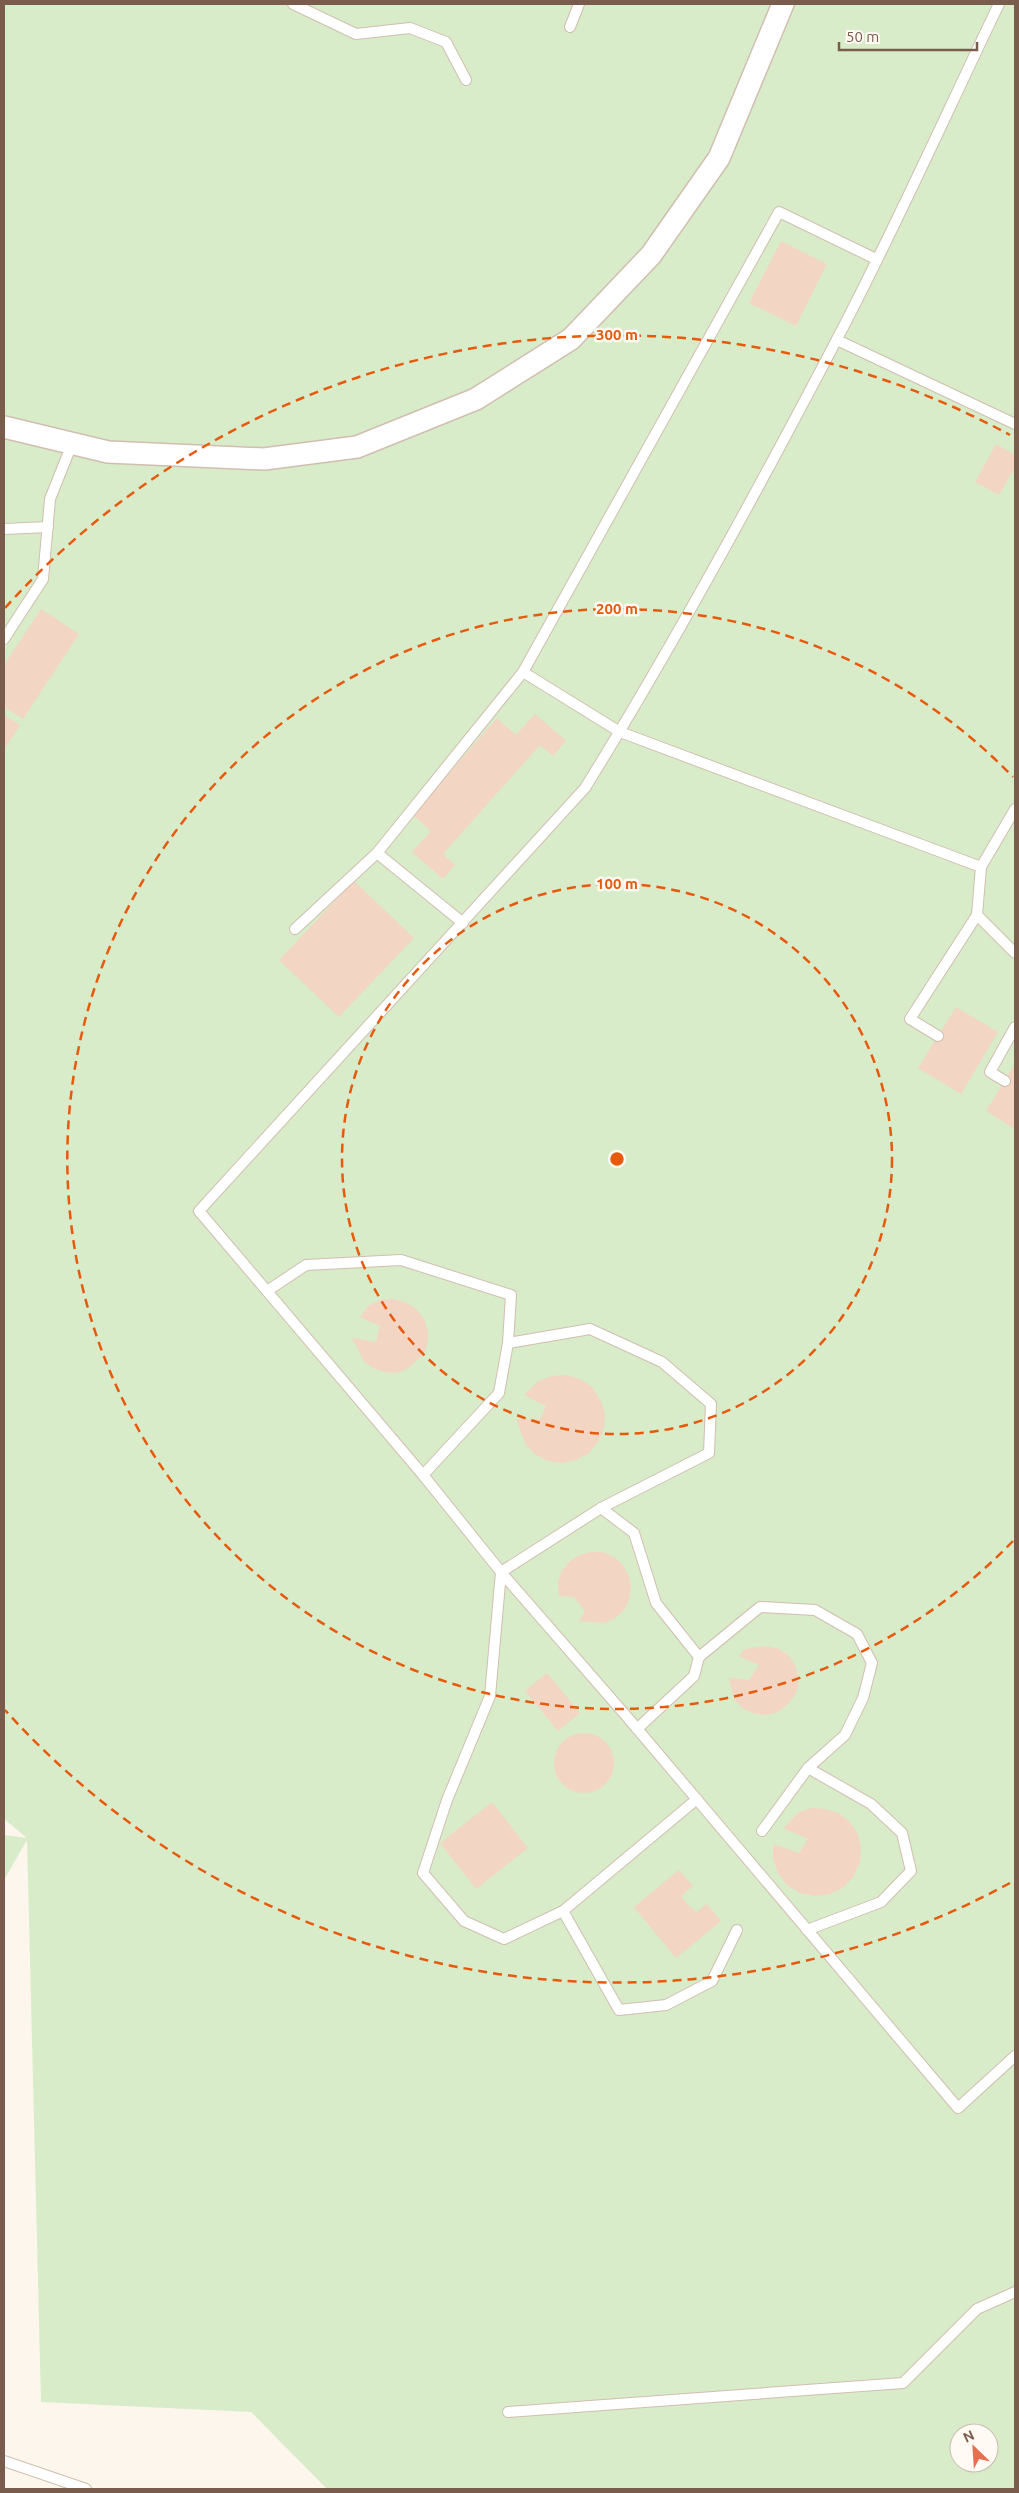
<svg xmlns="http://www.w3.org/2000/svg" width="1019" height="2493" viewBox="0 0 1019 2493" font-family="Ubuntu,sans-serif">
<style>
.green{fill:#d8ecc9;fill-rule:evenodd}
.building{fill:#f3d5c3}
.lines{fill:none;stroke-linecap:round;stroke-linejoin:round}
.lane-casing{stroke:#d1beb0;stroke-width:12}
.street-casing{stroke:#d1beb0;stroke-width:24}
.lane{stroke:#fff;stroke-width:10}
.street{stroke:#fff;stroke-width:21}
.ring{fill:none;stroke:#e8590c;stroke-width:2.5;stroke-dasharray:9 6}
.centre{fill:#e8590c;stroke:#fffaf3;stroke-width:2.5}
.ring-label{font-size:15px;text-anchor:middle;font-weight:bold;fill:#e8590c;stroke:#fffaf3;stroke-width:5;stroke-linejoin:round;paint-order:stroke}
</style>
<rect width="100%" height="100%" fill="#fdf6ec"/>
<path class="green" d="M4,4H1015V2489H327L251,2412L41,2402L27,1840L4,1880V1835L27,1838L4,1819ZM959,2433H989V2463H959Z"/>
<g class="building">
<polygon points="781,241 827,264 796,326 749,303"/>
<polygon points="996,444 1015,455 1015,467 999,495 975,482"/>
<polygon points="41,609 79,634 23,719 4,707 4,665"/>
<polygon points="535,714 566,741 553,756 540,745 443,854 455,865 443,879 412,852 431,831 413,815 497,718 516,735"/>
<polygon points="4,715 20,725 4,750"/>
<polygon points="354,881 414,938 339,1017 279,960"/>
<polygon points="956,1007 998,1032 961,1094 918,1068"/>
<polygon points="1015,1064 1015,1129 986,1111"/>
<polygon points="393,1299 405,1302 416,1309 424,1319 428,1331 428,1343 424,1354 407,1369 396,1373 384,1372 373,1368 364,1361 352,1338 376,1342 380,1326 360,1317 368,1306 380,1300"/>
<polygon points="566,1375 580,1379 592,1387 600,1399 605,1413 604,1428 598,1442 589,1453 576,1460 562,1463 548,1461 536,1455 526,1445 516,1419 540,1419 546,1406 524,1395 537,1382 551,1376"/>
<polygon points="591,1552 603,1552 614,1557 623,1565 629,1576 631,1588 629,1600 624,1610 615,1618 605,1623 579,1621 585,1611 574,1597 559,1596 558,1584 561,1572 569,1562 579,1555"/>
<polygon points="765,1646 777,1648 787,1654 794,1663 798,1675 798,1687 794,1697 786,1706 776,1713 765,1715 753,1713 742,1708 734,1699 729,1678 749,1680 759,1665 739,1656 745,1649"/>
<polygon points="547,1673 580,1713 558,1731 525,1691"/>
<circle cx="584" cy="1763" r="30"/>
<polygon points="492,1802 528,1848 476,1889 440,1843"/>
<polygon points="812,1808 825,1809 838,1813 849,1821 857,1832 861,1847 860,1862 854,1876 844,1887 830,1894 815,1896 800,1893 787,1885 778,1873 773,1859 773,1844 799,1853 808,1839 783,1828 799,1812"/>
<polygon points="679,1870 693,1886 681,1896 688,1905 696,1912 707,1904 721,1921 676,1958 634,1907"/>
</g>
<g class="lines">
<g class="lane-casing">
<g id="lane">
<polyline points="293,4 356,34 410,28 446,42 466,80"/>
<path d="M999,4C945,116 894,231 836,341C757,492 675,643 585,788L199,1211L423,1475L501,1572L628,1718L958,2108L1015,2056"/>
<polyline points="570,27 579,4"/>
<polyline points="837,340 1015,424"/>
<polyline points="4,529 48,527"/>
<polyline points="4,639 43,579 50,499 72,444"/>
<polyline points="523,672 620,732 981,867 1015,809"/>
<polyline points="377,853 463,923"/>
<polyline points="981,867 977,915 1015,953"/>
<polyline points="295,929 377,853 523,672 779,212 876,259"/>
<polyline points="938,1036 910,1019 977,915"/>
<polyline points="1005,1081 990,1072 1015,1027"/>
<polyline points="267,1291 306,1265 401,1260 511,1295 508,1343 590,1329 662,1362 711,1404 709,1453 601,1508 634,1533 656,1603 699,1657 760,1607 815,1610 857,1634 872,1663 863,1698 845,1735 808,1768 871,1804 902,1833 911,1871 881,1902 807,1930"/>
<polyline points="423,1475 499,1393 508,1343"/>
<polyline points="601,1508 501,1572 490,1696 447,1800 423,1873 464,1921 504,1939 563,1911 697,1799"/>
<polyline points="637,1729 694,1676 699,1657"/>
<polyline points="762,1831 808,1768"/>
<polyline points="563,1911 619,2010 666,2005 712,1981 737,1930"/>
<polyline points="508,2412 903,2383 977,2309 1015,2292"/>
<polyline points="4,2461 86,2489"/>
</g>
</g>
<g class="street-casing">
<polyline id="street" points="4,427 108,452 264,459 357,447 476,399 571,339 651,255 719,158 783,4"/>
</g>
<use href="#lane" class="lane"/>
<use href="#street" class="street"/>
</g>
<g class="ring">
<circle cx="617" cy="1159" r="275"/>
<path d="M1013 1541A550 550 0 1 1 1013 777"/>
<path d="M1010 1883A824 824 0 0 1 5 1710M5 608A824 824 0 0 1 1010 435"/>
</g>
<circle cx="617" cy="1159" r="8" class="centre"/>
<g class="ring-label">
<text x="617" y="340">300 m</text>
<text x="617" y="614">200 m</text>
<text x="617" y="889">100 m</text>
</g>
<rect width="1019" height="2493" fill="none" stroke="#7a5c4d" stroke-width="10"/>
<g transform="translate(974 2448) rotate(335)"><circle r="24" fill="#fffaf3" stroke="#cabbb1"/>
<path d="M0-4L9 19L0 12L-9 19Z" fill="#e76f51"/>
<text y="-8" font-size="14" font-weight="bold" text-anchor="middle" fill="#7a5c4d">N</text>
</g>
<path d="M839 42v8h138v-8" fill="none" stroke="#7a5c4d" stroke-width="2.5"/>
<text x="846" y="42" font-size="15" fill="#7a5c4d" stroke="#fffaf3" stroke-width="4" paint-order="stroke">50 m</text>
</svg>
